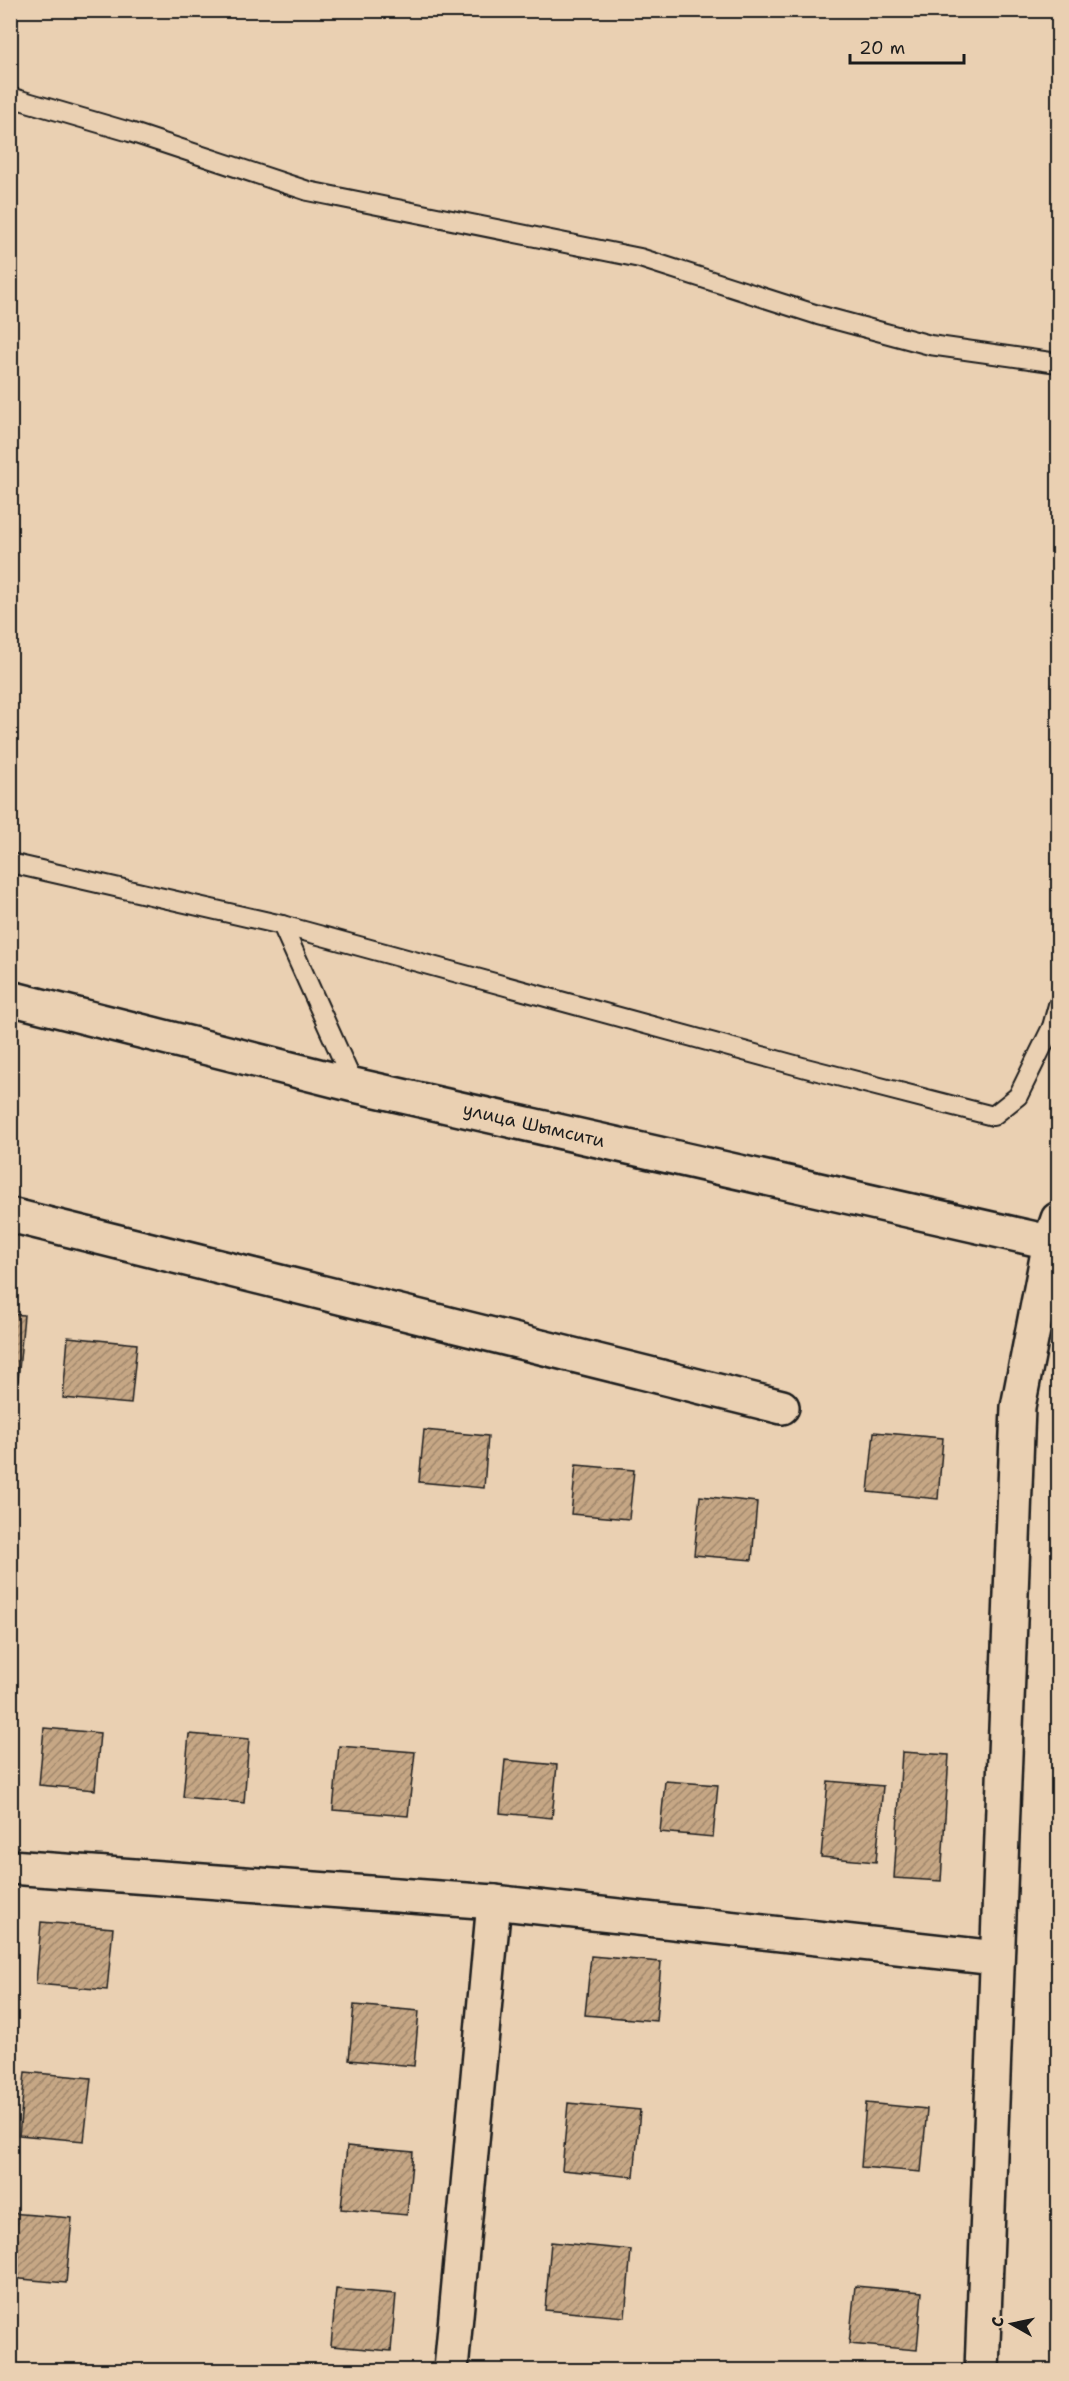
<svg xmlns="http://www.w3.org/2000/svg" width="1069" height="2381" viewBox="0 0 1069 2381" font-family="'Shantell Sans',sans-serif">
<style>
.building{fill:url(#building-hatch);stroke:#1c1c1c;stroke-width:1.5}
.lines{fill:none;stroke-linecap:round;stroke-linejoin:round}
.service-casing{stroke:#1c1c1c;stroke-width:22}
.minor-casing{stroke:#1c1c1c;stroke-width:38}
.tertiary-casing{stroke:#1c1c1c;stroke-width:38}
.secondary-casing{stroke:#1c1c1c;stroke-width:38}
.service{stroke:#ead0b2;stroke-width:18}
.minor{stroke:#ead0b2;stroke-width:33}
.tertiary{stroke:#ead0b2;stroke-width:33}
.secondary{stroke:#ead0b2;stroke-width:33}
.labels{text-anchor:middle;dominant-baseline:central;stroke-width:5;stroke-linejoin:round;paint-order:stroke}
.street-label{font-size:18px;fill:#1c1c1c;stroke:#ead0b2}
</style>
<defs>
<pattern id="building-hatch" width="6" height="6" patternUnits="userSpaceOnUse" patternTransform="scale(1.5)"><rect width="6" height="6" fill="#c6a785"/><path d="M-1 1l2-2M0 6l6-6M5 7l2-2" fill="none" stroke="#a0876c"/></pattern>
</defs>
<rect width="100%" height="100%" fill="#ead0b2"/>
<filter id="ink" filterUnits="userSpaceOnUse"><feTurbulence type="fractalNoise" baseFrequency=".0167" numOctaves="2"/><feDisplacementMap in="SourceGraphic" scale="12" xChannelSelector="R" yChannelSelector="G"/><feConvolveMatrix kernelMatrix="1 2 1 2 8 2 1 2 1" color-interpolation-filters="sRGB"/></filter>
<g filter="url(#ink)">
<g class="building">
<polygon points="10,1314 24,1315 18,1381 10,1380"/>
<polygon points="68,1337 137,1344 131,1404 63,1398"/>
<polygon points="424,1430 488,1436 484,1488 419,1482"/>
<polygon points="874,1432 943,1438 938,1499 868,1492"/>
<polygon points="576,1465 634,1470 629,1519 571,1514"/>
<polygon points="700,1496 757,1502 752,1560 694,1555"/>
<polygon points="44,1728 100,1733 95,1790 39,1785"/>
<polygon points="189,1734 249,1739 244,1803 183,1797"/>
<polygon points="339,1746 415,1752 408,1816 333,1810"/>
<polygon points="902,1752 949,1755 941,1881 894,1878"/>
<polygon points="505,1760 557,1765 552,1818 500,1813"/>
<polygon points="665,1781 718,1785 713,1837 660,1832"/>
<polygon points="828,1781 883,1786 876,1862 821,1857"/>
<polygon points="41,1922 113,1928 107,1990 36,1984"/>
<polygon points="591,1956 661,1962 656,2021 585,2015"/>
<polygon points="354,2005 419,2011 414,2066 349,2060"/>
<polygon points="25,2072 91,2078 84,2141 19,2135"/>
<polygon points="568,2103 640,2110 634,2177 562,2170"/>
<polygon points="866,2103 927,2109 921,2172 861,2167"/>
<polygon points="347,2146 413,2152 407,2215 341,2209"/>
<polygon points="10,2213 72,2218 66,2283 10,2278"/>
<polygon points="551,2242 631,2250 625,2317 545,2310"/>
<polygon points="855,2286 922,2292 917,2350 849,2344"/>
<polygon points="336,2289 396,2294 391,2351 331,2346"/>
<polygon points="10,2364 61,2368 61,2370 10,2370"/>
</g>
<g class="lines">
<g class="service-casing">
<g id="service">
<polyline points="10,97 130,132 308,191 640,258 818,315 930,345 1058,363"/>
<polyline points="10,863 282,925 354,1085"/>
<polyline points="282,925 806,1068 993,1116 1018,1096 1052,1027 1058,1027"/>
<polyline points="1052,1027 1058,1005"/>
</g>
</g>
<g class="minor-casing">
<g id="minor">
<polyline points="10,1215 782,1407"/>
<polyline points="10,1867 494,1902 996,1958"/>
<polyline points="451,2370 494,1902"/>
</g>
</g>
<g class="tertiary-casing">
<polyline id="tertiary" points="982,2370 1018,1407 1050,1242 1058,1219"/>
</g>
<g class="secondary-casing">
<polyline id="secondary" points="10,998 354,1085 1058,1244"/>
</g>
<use href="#service" class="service"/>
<use href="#minor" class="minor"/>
<use href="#tertiary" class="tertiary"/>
<use href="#secondary" class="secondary"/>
</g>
</g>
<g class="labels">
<g class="street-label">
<text transform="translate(534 1125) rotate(13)">улица Шымсити</text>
</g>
</g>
<rect width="1069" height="2381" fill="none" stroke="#ead0b2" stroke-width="36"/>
<rect x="18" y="18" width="1033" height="2345" fill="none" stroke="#1c1c1c" stroke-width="2" filter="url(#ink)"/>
<g transform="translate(1012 2324) rotate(279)" stroke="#ead0b2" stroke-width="4.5" paint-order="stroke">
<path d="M0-4.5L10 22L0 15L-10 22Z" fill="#1c1c1c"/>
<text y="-9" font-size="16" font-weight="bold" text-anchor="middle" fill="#1c1c1c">С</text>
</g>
<path d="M850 54v9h114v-9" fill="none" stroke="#1c1c1c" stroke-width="3"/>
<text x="859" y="54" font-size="18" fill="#1c1c1c" stroke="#ead0b2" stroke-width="4.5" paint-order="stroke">20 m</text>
</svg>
